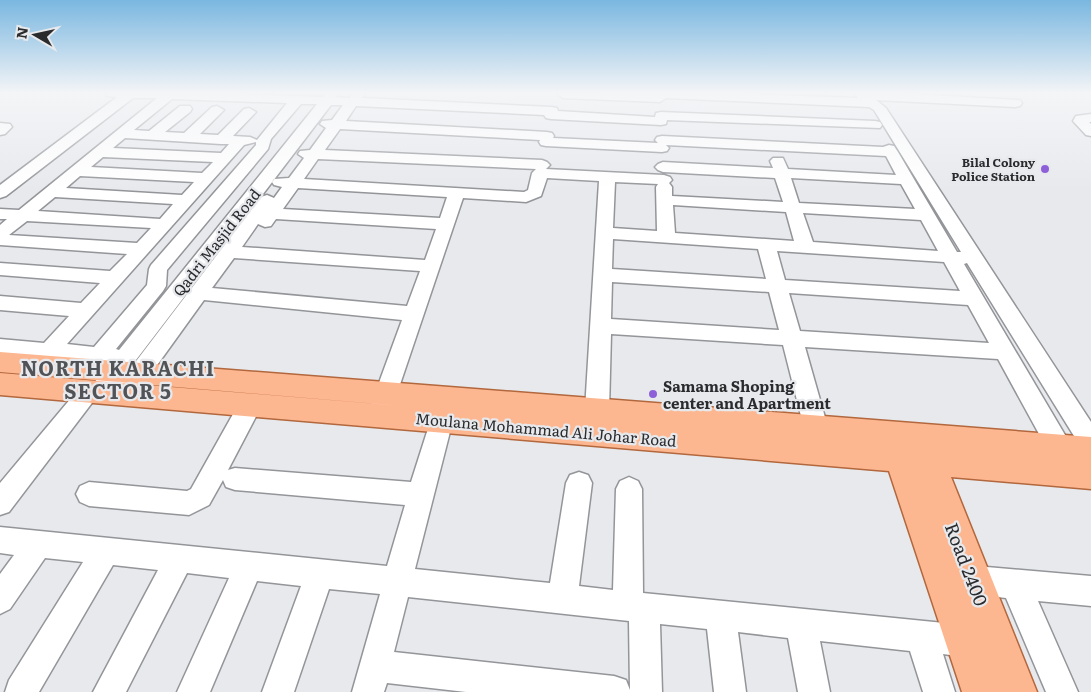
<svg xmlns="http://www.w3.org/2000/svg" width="1091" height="692" viewBox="0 0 1091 692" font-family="Literata,serif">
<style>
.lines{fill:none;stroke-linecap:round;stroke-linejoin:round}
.minor-casing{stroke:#939599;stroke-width:3}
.major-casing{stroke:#b2673d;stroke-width:3}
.minor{fill:#fff;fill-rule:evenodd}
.major{fill:#fdb790;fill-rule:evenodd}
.poi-dot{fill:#8d60da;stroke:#e7e9ed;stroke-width:2}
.labels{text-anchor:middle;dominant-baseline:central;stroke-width:4.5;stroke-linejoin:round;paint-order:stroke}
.far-poi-label{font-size:12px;font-weight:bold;fill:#2a2b2d;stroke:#e7e9ed;text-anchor:end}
.street-label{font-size:15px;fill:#2a2b2d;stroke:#e7e9ed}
.poi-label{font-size:15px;font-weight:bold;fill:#2a2b2d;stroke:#e7e9ed;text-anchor:start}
.near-street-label{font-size:18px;fill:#2a2b2d;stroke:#e7e9ed}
.district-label{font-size:20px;font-weight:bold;letter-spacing:1px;fill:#515356;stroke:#e7e9ed}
</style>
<rect width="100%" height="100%" fill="#e7e9ed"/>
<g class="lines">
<g class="minor-casing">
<g id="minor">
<path d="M106,93H212L323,97L326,93H339L336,97L349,98L353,93H365L362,98L552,107L557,108L558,111L655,117L656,113L661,112L875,121L880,122L882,125L880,128L667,120L666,124L661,125L551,119L546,118L544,115L356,106L346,121L547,132L552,133L554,136L553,138L658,143L655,140L657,137L662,136L883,147L889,145L894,146L898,152L957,252H961L874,110L869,107L666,98L660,102L563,98L557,94L722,93L858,98L854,93H893L1020,100L1022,103L1020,106L1015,107L876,100L886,108L1091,422V452L1082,449L967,263L964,264L1068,440L1071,447L1068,454L1059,457L1050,454L998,359L805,347L828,428L824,435L816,438L808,435L804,428L783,345L611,334L609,410L605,417L597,419L589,417L585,410L599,181L547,178L541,196L526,202L463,198L389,417L381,419L373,417L369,410L402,320L204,300L137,393L129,396L121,393L118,387L121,381L261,197L267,195L274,198L282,187L274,185L272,182L274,179L289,178L304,158L298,154L300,151L310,150L326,128L320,124L322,121L332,120L343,105H331L113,390L105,393L101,391L9,512L0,515V483L82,385L90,382L94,383L108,364L0,355V339L44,343L69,316L0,310V296L81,303L100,283L0,275V263L110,271L127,254L0,245V225L7,219H0V209L19,210L157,98H133L6,196L0,198V185L117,97L107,96ZM172,99L287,103L257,140L250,137L233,136L256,112L249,108L244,109L218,135L200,134L224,110L217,106L212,107L184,133L165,132L190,112L192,109L190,106H180L149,131L134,130ZM301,104H317L119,350L116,349L163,291L166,286L167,270L268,149L271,139ZM340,129L540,140L539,142L541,145L546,146L662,152L667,151L669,148L666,145L886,156L896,175L788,169L783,158H773L770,161L773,168L663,162L658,164L655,167L658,170L663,172L775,178L783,202L672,196V187L669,183L672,180L670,177L664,175L546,169L550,165L547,162L542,160L325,150ZM125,138L221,144H229L221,153L113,148ZM256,142V145L151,265L149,269L147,285L94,347L67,344L244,145ZM103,157L213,162L202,173L91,167ZM318,159L536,169L532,173L528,190L524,192L304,179ZM80,176L194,182L182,195L66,188ZM791,178L901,184L915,209L799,203ZM615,182L658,184L656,187L657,231L613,228ZM298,188L447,197L440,218L283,209ZM55,197L173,204L160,219L38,211ZM673,205L786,212L794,241L675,233ZM803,213L921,220L938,251L813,242ZM276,219L436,229L425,260L242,247L258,224L265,227L271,226ZM27,221L151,228L137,243L9,235ZM613,239L758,249L766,279L612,269ZM777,251L944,262L960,291L785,280ZM234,258L420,271L407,306L212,288ZM612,282L769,292L779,330L611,319ZM789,293L968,305L989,343L800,331Z"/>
<polygon points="1091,114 1091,122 1089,122 1091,124 1091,136 1086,135 1073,121 1076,116"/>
<polygon points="0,123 10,124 12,127 5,134 0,135"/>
<path d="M250,396L258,398L262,405L228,470L235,468L411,482L433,413L441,410L449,413L453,420L415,569L550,583L566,483L570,475L579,472L588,475L592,483L579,586L613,590L616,489L620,481L629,477L638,481L642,489L643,593L964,625L975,630L980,641L975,652L964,657L943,654L955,692H923L910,651L820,641L830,692H798L788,638L738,632L746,692H714L707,629L660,624L662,692H466L387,683L384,692H352L380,594L329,589L294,692H262L301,586L257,581L210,692H177L229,578L187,573L126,692H93L158,570L113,565L39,692H5L9,680L83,562L45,558L10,609L0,614V574L14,555L0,553V527L387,566L405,505L235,490L226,487L223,480L209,505L189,515L89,506L80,502L76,494L80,486L89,482L187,491L191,489L242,398ZM408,597L629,621L630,690L626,680L614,676L394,652Z"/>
<polygon points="964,565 1091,576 1091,606 1038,601 1078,692 1046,692 1006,598 964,593 954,589 949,579 954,569"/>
</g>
</g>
<g class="major-casing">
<polygon id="major" points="0,352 1091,437 1091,489 951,477 1037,692 962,692 889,471 0,395 0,373 414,407 0,372"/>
</g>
<use href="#minor" class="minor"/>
<use href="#major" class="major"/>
</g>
<linearGradient id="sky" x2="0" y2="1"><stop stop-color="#7ab7e0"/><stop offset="0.49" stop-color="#f4f5f7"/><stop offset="1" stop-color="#f4f5f7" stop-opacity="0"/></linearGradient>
<rect width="1091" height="190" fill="url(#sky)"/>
<g class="poi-dot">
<circle cx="1045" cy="169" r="5"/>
<circle cx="653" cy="394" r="5"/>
</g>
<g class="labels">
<g class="far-poi-label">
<text x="1035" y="162">Bilal Colony<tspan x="1035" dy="14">Police Station</tspan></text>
</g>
<g class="street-label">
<text transform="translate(216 242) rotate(-52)">Qadri Masjid Road</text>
<text transform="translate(546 429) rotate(5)">Moulana Mohammad Ali Johar Road</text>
</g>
<g class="poi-label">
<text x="663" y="385">Samama Shoping<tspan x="663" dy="17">center and Apartment</tspan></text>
</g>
<g class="near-street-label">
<text transform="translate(967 564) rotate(69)">Road 2400</text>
</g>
<g class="district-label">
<text x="118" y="367">NORTH KARACHI<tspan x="118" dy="23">SECTOR 5</tspan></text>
</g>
</g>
<g transform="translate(35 35) rotate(279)" stroke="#e7e9ed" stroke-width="4" paint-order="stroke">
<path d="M0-4L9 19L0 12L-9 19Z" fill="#2a2b2d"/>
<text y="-8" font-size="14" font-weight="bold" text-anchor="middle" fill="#2a2b2d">N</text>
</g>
</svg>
